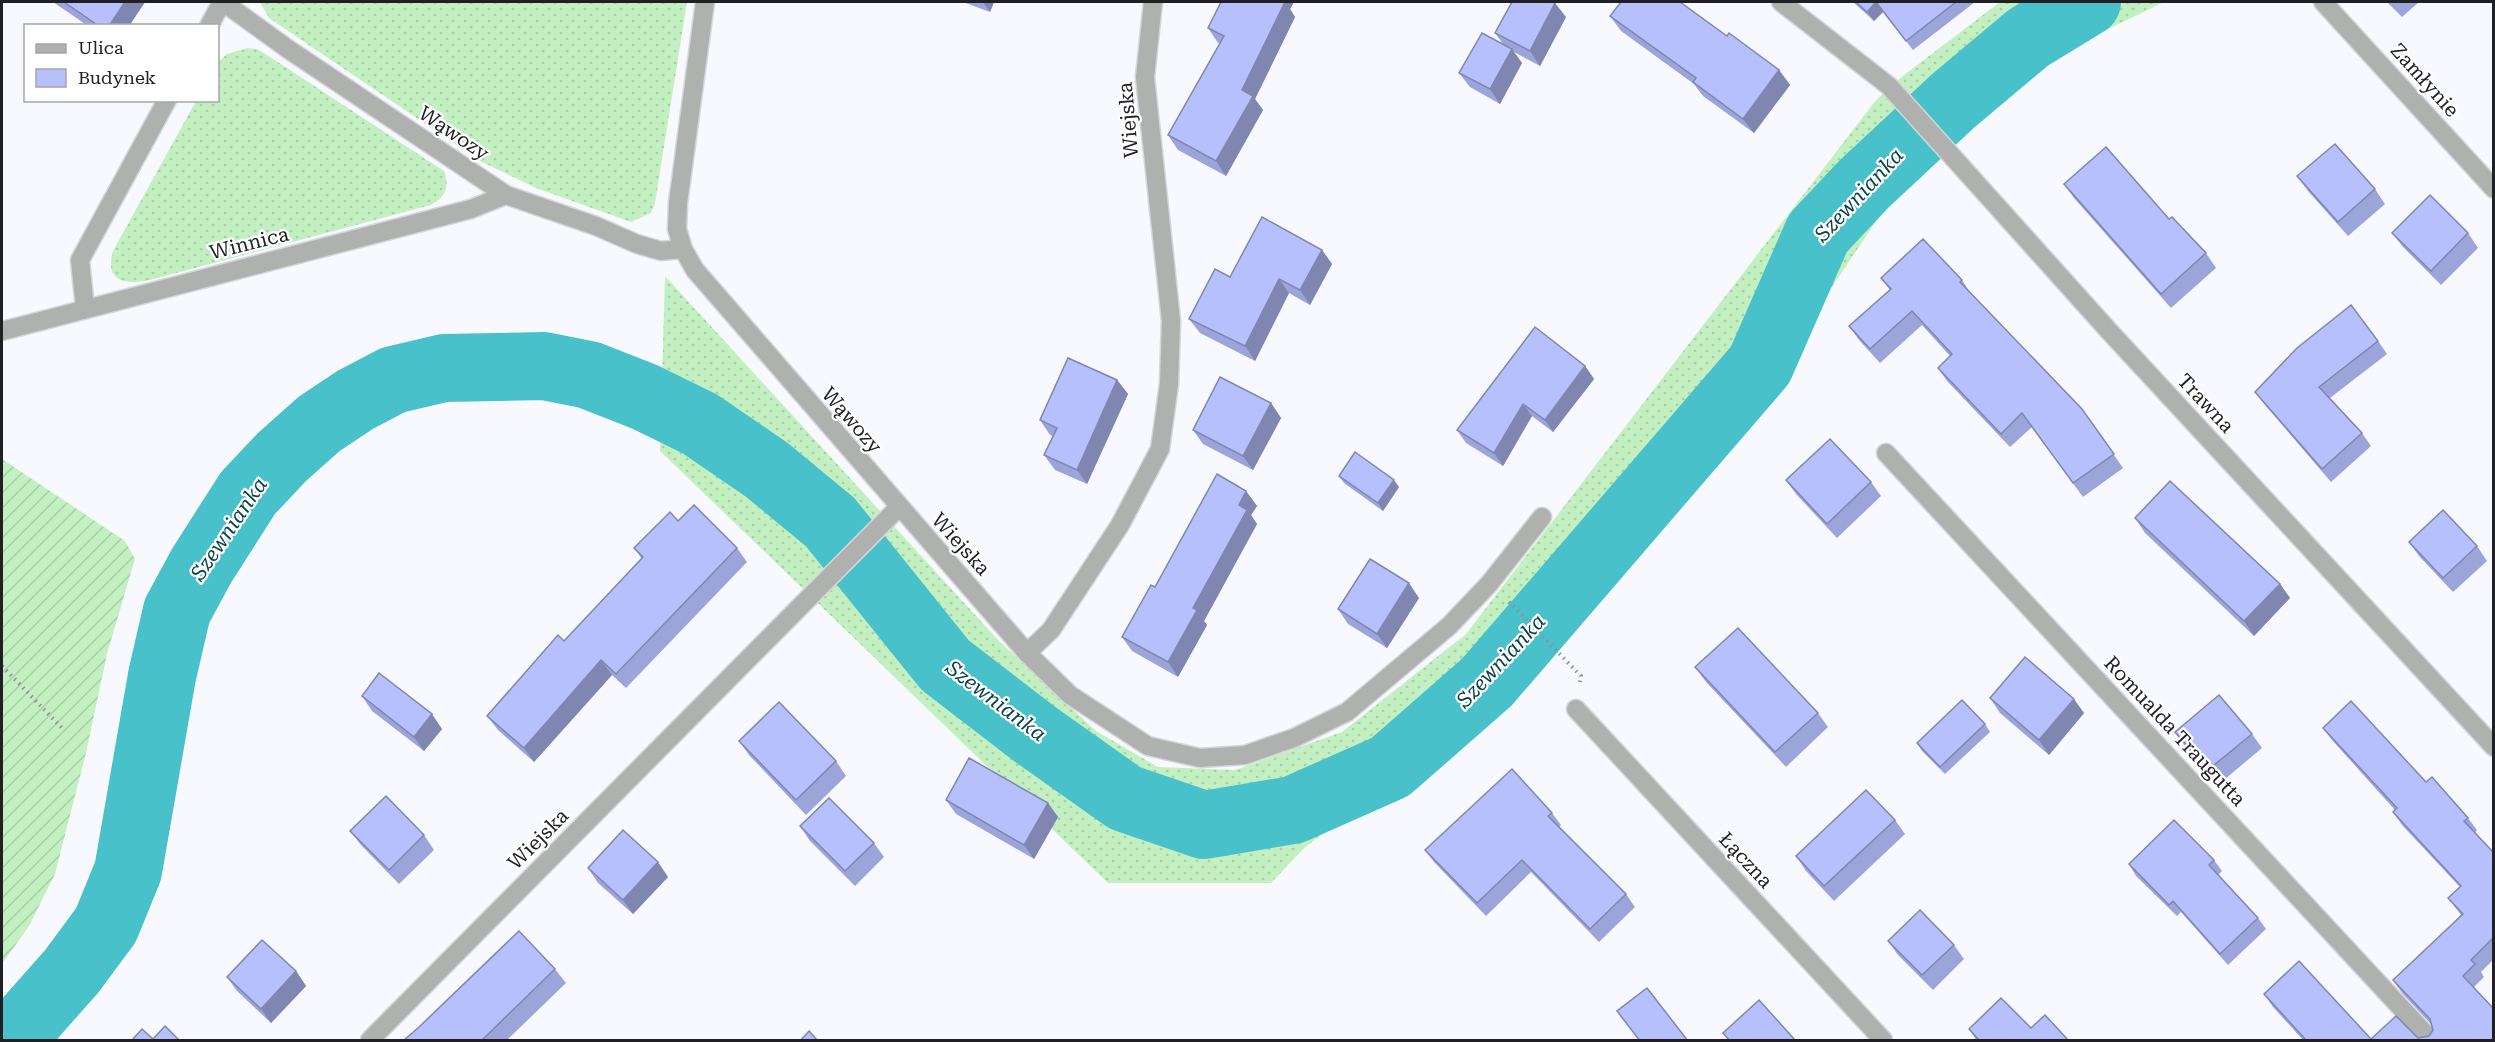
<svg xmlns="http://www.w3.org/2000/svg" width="2495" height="1042" viewBox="0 0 2495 1042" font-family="'Roboto Serif',serif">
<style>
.grass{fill:url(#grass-dots)}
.garden{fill:url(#garden-furrows)}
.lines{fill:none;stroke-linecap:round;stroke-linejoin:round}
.river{stroke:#49c1cb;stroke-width:68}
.minor-casing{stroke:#d5d6dc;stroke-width:21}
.path{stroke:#8f9095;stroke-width:4;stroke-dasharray:1.5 4.5;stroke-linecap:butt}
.minor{stroke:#aeb1ad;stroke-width:18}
.wall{fill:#9ca5d9}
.shaded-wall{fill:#7f86b0}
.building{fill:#b5c0fc;stroke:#7f86b0;stroke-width:1.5}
.labels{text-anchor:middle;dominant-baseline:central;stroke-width:4.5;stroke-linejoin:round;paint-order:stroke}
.street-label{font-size:20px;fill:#202024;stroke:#fff}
.water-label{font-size:21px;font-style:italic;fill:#0b4246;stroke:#fff}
</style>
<defs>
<pattern id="grass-dots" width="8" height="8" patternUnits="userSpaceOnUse" patternTransform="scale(1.5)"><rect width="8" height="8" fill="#c3f0c1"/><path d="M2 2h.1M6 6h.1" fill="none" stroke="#a7cea6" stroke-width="1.8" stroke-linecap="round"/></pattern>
<pattern id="garden-furrows" width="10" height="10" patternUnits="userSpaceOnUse" patternTransform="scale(1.5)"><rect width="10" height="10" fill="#c3f0c1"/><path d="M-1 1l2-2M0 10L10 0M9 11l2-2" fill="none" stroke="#a7cea6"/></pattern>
</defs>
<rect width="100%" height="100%" fill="#f8f9ff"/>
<g class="grass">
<polygon points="260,2 687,2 655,203 651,213 631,222 536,188 480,161 269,18"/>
<polygon points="2000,2 2164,2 2024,70 1901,184 1830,290 1684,491 1532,670 1303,849 1271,883 1108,883 660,451 665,276 999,641 1096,731 1158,767 1235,770 1342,732 1466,634 1876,100 1904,75"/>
<path d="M247,48L257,49L270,57L444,171C450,187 446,196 431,205L154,279C130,285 103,285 113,251L196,101L218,100V62L227,54Z"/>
</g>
<polygon class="garden" points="2,459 125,541 135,559 107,654 86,753 55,874 29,926 2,964"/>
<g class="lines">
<polyline class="river" points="11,1040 72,971 106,925 128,871 162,676 177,611 202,565 248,493 282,457 319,424 355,400 393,380 444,368 544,366 589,375 645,397 700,424 767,470 830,522 945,665 1036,735 1125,798 1204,825 1293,810 1390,767 1487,682 1760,365 1818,233 1864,184 1953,101 2028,38 2087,2"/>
<g class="minor-casing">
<g id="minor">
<polyline points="223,2 288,49 506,195 596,226 637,244 661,251 683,249"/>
<polyline points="705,2 678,203 677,229 683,249 695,270 1027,653 1070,695 1148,746 1200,758 1245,755 1294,738 1347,712 1449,626 1489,584 1542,517"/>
<polyline points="1781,2 1889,86 2109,331 2494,747"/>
<polyline points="2323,2 2494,189"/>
<polyline points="209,26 222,2"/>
<polyline points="85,308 80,260 167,100"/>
<polyline points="2,331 471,209 506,195"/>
<polyline points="1886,453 2431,1040"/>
<polyline points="1027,653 1051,630 1120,525 1160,449 1169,384 1171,321 1145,77 1153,2"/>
<polyline points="1576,709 1883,1040"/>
<polyline points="370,1040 898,508"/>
</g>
</g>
<g class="path">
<polyline points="1509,602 1581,676 1580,682"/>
<polyline points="2,666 62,728"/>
</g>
<use href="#minor" class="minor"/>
</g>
<g class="wall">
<polygon points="53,2 145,2 129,26 88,26"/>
<polygon points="963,2 994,2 990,12"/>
<polygon points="1221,2 1294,2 1290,9 1295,17 1255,99 1263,110 1226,176 1178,150 1168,135 1220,44 1218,43 1208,28"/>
<polygon points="1853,2 1975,2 1913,50 1883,12 1874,21"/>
<polygon points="2387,2 2419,2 2402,17"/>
<polygon points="1610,16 1727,36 1779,70 1790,85 1754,133 1703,96 1694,84 1621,31"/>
<polygon points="1566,17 1540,66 1514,52 1522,63 1500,104 1470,87 1459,73 1503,44 1495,33"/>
<polygon points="2297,176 2375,189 2385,204 2348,236 2308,191"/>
<polygon points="2064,184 2169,219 2206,253 2216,268 2171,308 2074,198"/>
<polygon points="2392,233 2468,233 2478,248 2441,285 2403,247"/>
<polygon points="1322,250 1332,264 1310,305 1289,293 1255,361 1200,333 1189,319 1230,277"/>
<polygon points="1881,278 1962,280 1971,294 2082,409 2123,468 2083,497 2032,427 2010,447 1947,381 1938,368 1950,356 1922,325 1880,363 1859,340 1849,326 1890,290"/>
<polygon points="2378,341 2387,354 2330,398 2362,433 2371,446 2331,482 2265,405 2255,392"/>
<polygon points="1585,366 1594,379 1553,432 1532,416 1503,466 1466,443 1457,430"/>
<polygon points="1117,380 1128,394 1087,484 1055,470 1044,455 1053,436 1050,435 1040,420"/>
<polygon points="1271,403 1281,418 1253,470 1203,444 1193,430"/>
<polygon points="1339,476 1399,487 1383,511 1344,483"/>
<polygon points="1786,480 1871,482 1881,496 1837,538 1796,494"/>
<polygon points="1246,491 1257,506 1251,515 1257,524 1204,621 1207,625 1178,677 1132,651 1122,637 1155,587"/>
<polygon points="2135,518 2280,584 2290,598 2254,636 2145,533"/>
<polygon points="678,521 737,548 747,562 626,688 612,675 534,762 498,730 487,716 564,641 642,559 634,548"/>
<polygon points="2409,542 2477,546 2487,561 2453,592 2419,556"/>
<polygon points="1419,598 1387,648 1348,624 1338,609"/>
<polygon points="1695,667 1818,713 1828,727 1786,767 1706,682"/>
<polygon points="362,696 442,729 424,751 372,711"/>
<polygon points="1990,698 2084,713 2049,755 2000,713"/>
<polygon points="1985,724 1990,732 1945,774 1922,751 1917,743"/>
<polygon points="2323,728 2426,782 2468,818 2477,830 2475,833 2493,852 2493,960 2481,972 2484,977 2474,987 2493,1041 2304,1041 2273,1007 2264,994 2371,1039 2418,1038 2429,1036 2433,1030 2431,1024 2402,993 2393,980 2461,915 2448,898 2460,887 2402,825 2393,812 2395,810 2332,740"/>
<polygon points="2175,732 2252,734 2262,748 2218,785 2185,746"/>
<polygon points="739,741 836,761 846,776 806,815 749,755"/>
<polygon points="946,800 1048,803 1058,817 1034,859 956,814"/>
<polygon points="1552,813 1561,825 1559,827 1626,894 1635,907 1599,942 1531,872 1486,916 1434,862 1425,850"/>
<polygon points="1895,820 1905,834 1834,901 1806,871 1796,856"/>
<polygon points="800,826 874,843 884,857 855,886 810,841"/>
<polygon points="350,831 424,835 434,850 399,884 361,845"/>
<polygon points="2214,860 2222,871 2218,875 2258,918 2266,929 2228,965 2181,912 2177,916 2136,876 2129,864"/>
<polygon points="588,868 668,877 633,914 598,883"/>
<polygon points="1888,941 1954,945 1964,959 1933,990 1898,955"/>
<polygon points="555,969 566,983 506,1041 403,1041"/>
<polygon points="296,971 306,986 271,1023 237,991 227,977"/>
<polygon points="2031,1028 2069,1041 1977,1041 1969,1029"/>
</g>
<g class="shaded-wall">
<polygon points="125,2 145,2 129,26 109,26"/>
<polygon points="983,2 994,2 990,12"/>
<polygon points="1279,2 1294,2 1290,9 1295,17 1255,99 1263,110 1226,176 1216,161 1242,90"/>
<polygon points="1876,2 1883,12 1874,21 1867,12"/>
<polygon points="1555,3 1566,17 1540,66 1530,51"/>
<polygon points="1512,49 1522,63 1500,104 1490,89"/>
<polygon points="1779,70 1790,85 1754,133 1743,119"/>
<polygon points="1322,250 1332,264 1310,305 1300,290"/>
<polygon points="1279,279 1289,293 1255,361 1245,346"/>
<polygon points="1585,366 1594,379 1553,432 1545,420"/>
<polygon points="1117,380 1128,394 1087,484 1077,470"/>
<polygon points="1271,403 1281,418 1253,470 1243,456"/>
<polygon points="1523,404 1532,416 1503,466 1494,453"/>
<polygon points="1394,480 1399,487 1383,511 1378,503"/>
<polygon points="1246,491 1257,506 1251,515 1257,524 1204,621 1207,625 1178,677 1168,662 1239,505"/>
<polygon points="1409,583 1419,598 1387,648 1377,634"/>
<polygon points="2280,584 2290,598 2254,636 2244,621"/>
<polygon points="601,660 612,675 534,762 524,748"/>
<polygon points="2074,699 2084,713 2049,755 2039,740"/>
<polygon points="432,714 442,729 424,751 414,737"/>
<polygon points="1048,803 1058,817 1034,859 1024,845"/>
<polygon points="658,862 668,877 633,914 623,900"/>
<polygon points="296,971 306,986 271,1023 261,1009"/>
</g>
<g class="building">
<polygon points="64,2 125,2 109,26 99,26"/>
<polygon points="1221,2 1285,2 1242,90 1253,96 1216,161 1168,135 1224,36 1208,28"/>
<polygon points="1512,2 1553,2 1555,3 1530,51 1495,33"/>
<polygon points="1621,2 1680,2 1727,36 1729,33 1779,70 1743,119 1693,82 1696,78 1610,16"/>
<polygon points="1856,2 1956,2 1906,41 1876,2 1867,12"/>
<polygon points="1482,33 1512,49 1490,89 1459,73"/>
<polygon points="2335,144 2375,189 2338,222 2297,176"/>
<polygon points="2106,147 2169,219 2172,217 2206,253 2161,294 2064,184"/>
<polygon points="2430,195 2468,233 2431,271 2392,233"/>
<polygon points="1262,217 1322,250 1300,290 1279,279 1245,346 1189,319 1215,269 1230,277"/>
<polygon points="1923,239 1962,280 1960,282 2082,409 2114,454 2073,483 2022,413 2001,434 1938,368 1952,354 1912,311 1870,349 1849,326 1891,289 1881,278"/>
<polygon points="2351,305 2378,341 2319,387 2362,433 2322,469 2255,392 2297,348"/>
<polygon points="1535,327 1585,366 1545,420 1523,404 1494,453 1457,430"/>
<polygon points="1068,358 1117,380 1077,470 1044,455 1057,428 1040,420"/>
<polygon points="1220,377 1271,403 1243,456 1193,430"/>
<polygon points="1830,439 1871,482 1827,524 1786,480"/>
<polygon points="1355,452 1394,480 1378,503 1339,476"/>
<polygon points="1217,474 1246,491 1239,505 1247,510 1193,608 1197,610 1168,662 1122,637 1151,585 1155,587"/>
<polygon points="2170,481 2280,584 2244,621 2135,518"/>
<polygon points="694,505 737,548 616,674 601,660 524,748 487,716 558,635 564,641 643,557 634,548 670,512 678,521"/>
<polygon points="2443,510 2477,546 2443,578 2409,542"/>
<polygon points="1370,559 1409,583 1377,634 1338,609"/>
<polygon points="1738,628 1818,713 1775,752 1695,667"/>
<polygon points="2025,657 2074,699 2039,740 1990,698"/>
<polygon points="379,673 432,714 414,737 362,696"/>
<polygon points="2219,695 2252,734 2208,770 2175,732"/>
<polygon points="1962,700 1985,724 1940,767 1917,743"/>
<polygon points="2351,701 2426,782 2432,777 2468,818 2464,821 2493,852 2493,938 2471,960 2475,964 2463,976 2493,1008 2493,1041 2307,1041 2264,994 2299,961 2371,1039 2396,1016 2418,1038 2429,1036 2433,1030 2430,1019 2393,980 2463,914 2448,898 2461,886 2393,812 2397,808 2323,728"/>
<polygon points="779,702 836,761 796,800 739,741"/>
<polygon points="969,758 1048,803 1024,845 946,800"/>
<polygon points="1512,769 1552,813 1548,816 1626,894 1590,929 1522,860 1477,903 1425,850"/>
<polygon points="1866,790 1895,820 1824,886 1796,856"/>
<polygon points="386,796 424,835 389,870 350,831"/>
<polygon points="829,798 874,843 845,871 800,826"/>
<polygon points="2174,820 2214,860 2209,865 2258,918 2220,954 2173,901 2169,905 2129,864"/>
<polygon points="623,830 658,862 623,900 588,868"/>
<polygon points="1920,910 1954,945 1922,975 1888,941"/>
<polygon points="519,931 555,969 481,1041 403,1041 419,1027"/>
<polygon points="262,940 296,971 261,1009 227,977"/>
<polygon points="1647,988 1688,1041 1640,1041 1617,1011"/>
<polygon points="2001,998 2031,1028 2045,1015 2069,1041 1980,1041 1969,1029"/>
<polygon points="1759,1000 1796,1041 1730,1041 1723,1033"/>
<polygon points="165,1026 180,1041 131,1041 142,1029 153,1039"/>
<polygon points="809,1031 818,1041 800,1041"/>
</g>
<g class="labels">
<g class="street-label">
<text transform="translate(2425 80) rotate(48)">Zamłynie</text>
<text transform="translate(1128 120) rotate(-95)">Wiejska</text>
<text transform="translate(454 133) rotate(34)">Wąwozy</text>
<text transform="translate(249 243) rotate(-14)">Winnica</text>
<text transform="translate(2206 403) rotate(47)">Trawna</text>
<text transform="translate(852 420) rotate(49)">Wąwozy</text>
<text transform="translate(961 544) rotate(48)">Wiejska</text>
<text transform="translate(2175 731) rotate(47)">Romualda Traugutta</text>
<text transform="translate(538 839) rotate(-45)">Wiejska</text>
<text transform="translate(1746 860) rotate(47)">Łączna</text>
</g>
<g class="water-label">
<text transform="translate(1859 195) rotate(-47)">Szewnianka</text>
<text transform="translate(229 529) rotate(-56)">Szewnianka</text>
<text transform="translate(1501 661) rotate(-47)">Szewnianka</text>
<text transform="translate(996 701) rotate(37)">Szewnianka</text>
</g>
</g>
<rect width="2495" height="1042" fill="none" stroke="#202024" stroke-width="6"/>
<rect x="24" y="24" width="195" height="78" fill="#ffffff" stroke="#a6a6a7" stroke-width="1.5"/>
<rect x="36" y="44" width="30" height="9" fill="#aeb1ad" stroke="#a6a6a7" stroke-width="1.5"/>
<text x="78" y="54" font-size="18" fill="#202024">Ulica</text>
<rect x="36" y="69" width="30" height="18" fill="#b5c0fc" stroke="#a6a6a7" stroke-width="1.5"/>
<text x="78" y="84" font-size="18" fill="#202024">Budynek</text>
</svg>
